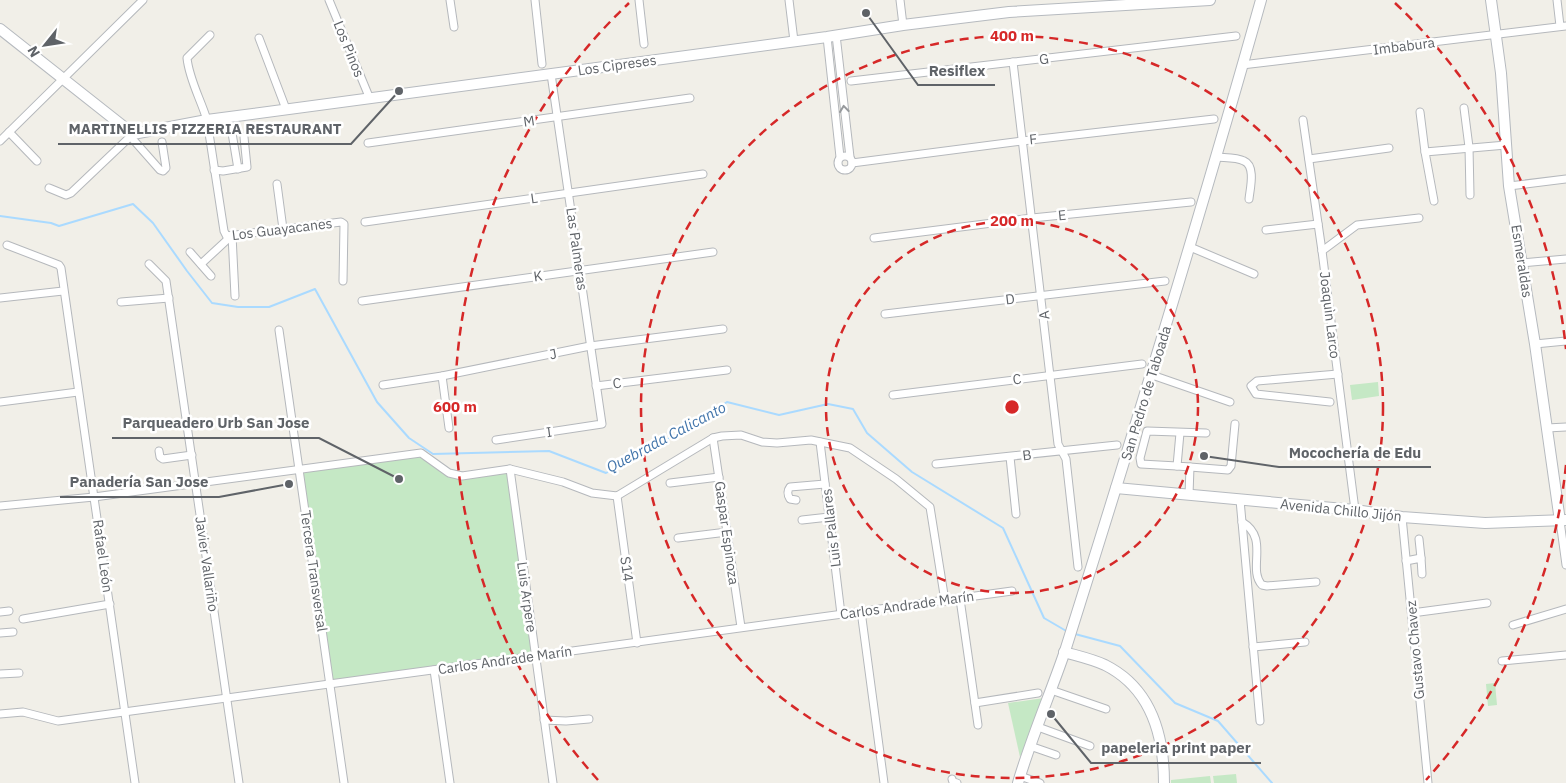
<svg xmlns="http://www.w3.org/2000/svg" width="1566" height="783" viewBox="0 0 1566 783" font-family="'IBM Plex Sans',sans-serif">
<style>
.green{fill:#c5e8c5}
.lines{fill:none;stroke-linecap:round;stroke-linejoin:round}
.stream{stroke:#aadaff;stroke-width:2}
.street-casing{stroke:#b5b8bc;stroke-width:9}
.secondary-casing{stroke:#b6babf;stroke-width:12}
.street{stroke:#fff;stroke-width:7}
.secondary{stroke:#fff;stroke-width:10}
.oneway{stroke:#979a9d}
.ring{fill:none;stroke:#d62828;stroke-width:2.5;stroke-dasharray:9 6}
.labels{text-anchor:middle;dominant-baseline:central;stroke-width:5;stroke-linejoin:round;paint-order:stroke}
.street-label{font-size:14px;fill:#5f6368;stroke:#fff}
.water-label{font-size:15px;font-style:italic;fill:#4174aa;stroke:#fff}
.centre{fill:#d62828;stroke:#fff;stroke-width:2.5}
.ring-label{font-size:15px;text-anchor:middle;font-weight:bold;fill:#d62828;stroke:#fff;stroke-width:5;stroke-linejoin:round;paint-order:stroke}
.leader{fill:none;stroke:#5f6368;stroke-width:2}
.callout-dot{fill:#5f6368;stroke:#fff;stroke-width:2}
.callout-label{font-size:15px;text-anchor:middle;font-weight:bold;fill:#5f6368;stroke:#fff;stroke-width:5;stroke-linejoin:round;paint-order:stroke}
</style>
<rect width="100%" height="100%" fill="#f1efe8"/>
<g class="green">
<polygon points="1378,382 1379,396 1352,400 1350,385"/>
<polygon points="421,453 449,473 510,469 535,656 330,684 299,469"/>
<polygon points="1495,683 1497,705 1488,706 1486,684"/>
<polygon points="1044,698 1020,757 1008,703"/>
<polygon points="1236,774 1237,783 1214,783 1213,776"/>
<polygon points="1210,776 1211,783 1171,783 1171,780"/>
</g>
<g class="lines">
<g class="stream">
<polyline points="0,216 51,223 59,226 133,204 153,223 187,271 212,303 238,307 269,307 315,289 377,402 409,438 433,454 549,451 606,473 698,422 727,402 779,415 828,404 853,409 867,433 912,472 1003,528 1044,618 1068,632"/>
<polyline points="1075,634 1120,646 1175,703 1218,721 1272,783"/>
</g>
<g class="street-casing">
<g id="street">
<polyline points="329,0 370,99"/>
<polyline points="450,0 454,27"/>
<polyline points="535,0 542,64"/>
<polyline points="639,0 644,44"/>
<polyline points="789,0 794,41"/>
<polyline points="900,0 903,25"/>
<polyline points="1557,0 1560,26"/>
<path d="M210,35L187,58C189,79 201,100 207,120L224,231L228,239L227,236L341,222L344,224L343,281"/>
<polyline points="836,35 850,157"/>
<polyline points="827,37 840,157"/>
<polyline points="259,38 286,109"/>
<polyline points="1013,62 1058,444 1066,459 1078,567"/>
<polyline points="1242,65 1566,26"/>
<polyline points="851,81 1236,36"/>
<polyline points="1464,108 1469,147 1470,195"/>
<polyline points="1420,112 1425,152"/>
<polyline points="1303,120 1322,251 1355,510"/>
<polyline points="231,127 238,169"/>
<polyline points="9,132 37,161"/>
<polyline points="130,136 160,170 163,171 166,168 162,142"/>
<polyline points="0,141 143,0"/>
<polyline points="368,143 690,98"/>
<circle cx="845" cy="163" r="7"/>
<path d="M1216,157C1224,158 1236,157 1244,161C1256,166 1250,189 1249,199"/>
<polyline points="1309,159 1389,148"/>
<polyline points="852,163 1022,141 1214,119"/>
<polyline points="214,170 223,171 247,167 244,137"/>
<polyline points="277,184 283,229"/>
<polyline points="1509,186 1566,179"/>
<polyline points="49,188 66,195 71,193 133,134"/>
<polyline points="1434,201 1425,152 1506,145"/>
<polyline points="365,222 703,174"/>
<polyline points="1266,230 1318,224"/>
<polyline points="232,235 235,296"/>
<polyline points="874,238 1032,218 1191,202"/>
<polyline points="7,245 59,265 61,268 135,783"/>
<polyline points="1190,247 1254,274"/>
<polyline points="1322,251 1357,225 1419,218"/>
<polyline points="190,252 211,276"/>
<polyline points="1522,263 1566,259"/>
<polyline points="149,264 166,281 239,783"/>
<polyline points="201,264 228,239"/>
<polyline points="0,298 63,291"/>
<polyline points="362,301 713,252"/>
<polyline points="121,302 169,298"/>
<polyline points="885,314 1165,281"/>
<polyline points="279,330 344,783"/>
<polyline points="1535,344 1566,341"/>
<polyline points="1152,375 1230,402"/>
<polyline points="442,376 449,428"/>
<polyline points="383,385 442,376 590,346 723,329"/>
<polyline points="596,386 727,370"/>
<polyline points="893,395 1142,364"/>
<polyline points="0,402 78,392"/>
<polyline points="1330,402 1256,394 1251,386 1257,381 1338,374"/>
<polyline points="1547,428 1566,427"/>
<polyline points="1180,433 1177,466 1190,467 1189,495"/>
<polyline points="713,438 741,627"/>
<polyline points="496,440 602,424 551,74"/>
<polyline points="820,442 841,614"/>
<polyline points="159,451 160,457 163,459 192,455"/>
<polyline points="1010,457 1016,514"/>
<polyline points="936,464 1117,445"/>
<polyline points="1177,466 1141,464 1140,458 1147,431 1206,433"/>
<polyline points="1190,467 1228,470 1231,466 1235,424"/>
<polyline points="510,469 553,783"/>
<polyline points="670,483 719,477"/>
<polyline points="617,496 637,643"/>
<path d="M796,500L790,499C787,494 787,491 790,487L825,484"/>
<polyline points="1240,500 1260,721"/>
<polyline points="0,506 94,497 421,453 449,473 462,476 510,469 563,482 592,493 617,496 713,438 722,436 741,435 762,442 777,443 811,440 850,448 896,479 930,507 945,601"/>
<polyline points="1402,517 1428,783"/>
<polyline points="802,520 829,517"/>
<polyline points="1560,521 1566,565"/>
<path d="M1242,522C1270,538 1247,569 1262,585L1267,586L1316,582"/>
<polyline points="678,538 727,532"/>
<polyline points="1419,539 1421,558"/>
<polyline points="1406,561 1421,558 1422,574"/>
<polyline points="960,599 978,725"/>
<polyline points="861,611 884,783"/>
<polyline points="0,612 9,611"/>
<polyline points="1412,613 1487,603"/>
<polyline points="23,619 110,604"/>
<polyline points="1513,625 1566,609"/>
<polyline points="0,633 13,632"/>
<polyline points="1253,647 1305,642"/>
<polyline points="1502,661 1566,655"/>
<polyline points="434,670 450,783"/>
<polyline points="0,674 19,673"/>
<polyline points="1051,690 1106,709"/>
<polyline points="975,703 1038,693"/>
<polyline points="0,714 23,712 58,721 1012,591"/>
<polyline points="544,720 566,721 589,719"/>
<polyline points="1038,727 1090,746"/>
<polyline points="1030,746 1056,755"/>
<polyline points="1020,776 1040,783"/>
<polyline points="952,779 953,782 957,783"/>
</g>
</g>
<g class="secondary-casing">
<g id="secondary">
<polyline points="1491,0 1501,73 1509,186 1535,344 1560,521"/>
<polyline points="0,29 133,134 207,120 827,37 903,25 1009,12 1210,0"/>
<polyline points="1116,488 1355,510 1402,517 1485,523 1566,520"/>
<path d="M1064,652C1078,656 1092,659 1105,665C1151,688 1164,735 1164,783"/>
<path d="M1018,783C1031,738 1050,695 1065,651C1133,435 1200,218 1261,0"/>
</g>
</g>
<use href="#street" class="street"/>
<use href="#secondary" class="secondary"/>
</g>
<defs><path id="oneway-chevron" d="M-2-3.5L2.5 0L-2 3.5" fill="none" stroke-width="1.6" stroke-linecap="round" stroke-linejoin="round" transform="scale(1.25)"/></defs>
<use class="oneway" href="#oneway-chevron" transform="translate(844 109) rotate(-97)"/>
<g class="ring">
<circle cx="1012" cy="407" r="186"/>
<circle cx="1012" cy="407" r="371"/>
<path d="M1566 465A557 557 0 0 1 1426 780M598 780A557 557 0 0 1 629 3M1395 3A557 557 0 0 1 1566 349"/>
</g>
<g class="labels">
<g class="street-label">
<text transform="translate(1404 46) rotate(-7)">Imbabura</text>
<text transform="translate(349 49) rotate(68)">Los Pinos</text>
<text transform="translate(1044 59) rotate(-7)">G</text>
<text transform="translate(617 65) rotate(-8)">Los Cipreses</text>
<text transform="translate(529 121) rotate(-8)">M</text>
<text transform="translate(1033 139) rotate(-6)">F</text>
<text transform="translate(534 198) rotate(-8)">L</text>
<text transform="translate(1062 215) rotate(-6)">E</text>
<text transform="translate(282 229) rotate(-7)">Los Guayacanes</text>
<text transform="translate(577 249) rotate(82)">Las Palmeras</text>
<text transform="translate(1522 261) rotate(81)">Esmeraldas</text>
<text transform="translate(538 276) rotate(-8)">K</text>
<text transform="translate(1010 299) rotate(-7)">D</text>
<text transform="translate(1044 315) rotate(-96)">A</text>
<text transform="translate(1330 315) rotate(83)">Joaquìn Larco</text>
<text transform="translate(553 354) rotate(-11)">J</text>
<text transform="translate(1017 379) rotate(-7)">C</text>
<text transform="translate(617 383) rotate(-7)">C</text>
<text transform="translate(1146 393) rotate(-73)">San Pedro de Taboada</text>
<text transform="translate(549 432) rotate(-8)">I</text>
<text transform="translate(1027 455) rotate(-7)">B</text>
<text transform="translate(1341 510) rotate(6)">Avenida Chillo Jijón</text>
<text transform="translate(831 528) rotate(-97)">Luis Pallares</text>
<text transform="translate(727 533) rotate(82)">Gaspar Espinoza</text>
<text transform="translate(103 556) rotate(82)">Rafael León</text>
<text transform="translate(207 564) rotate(82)">Javier Vallariño</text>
<text transform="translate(627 569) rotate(82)">S14</text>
<text transform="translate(314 571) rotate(82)">Tercera Transversal</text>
<text transform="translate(527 597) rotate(82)">Luis Arpere</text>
<text transform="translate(907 605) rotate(-8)">Carlos Andrade Marín</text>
<text transform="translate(1415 650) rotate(-95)">Gustavo Chavez</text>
<text transform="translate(505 660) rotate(-8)">Carlos Andrade Marín</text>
</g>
<g class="water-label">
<text transform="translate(666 437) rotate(-28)">Quebrada Calicanto</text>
</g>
</g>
<circle cx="1012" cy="407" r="8" class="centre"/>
<g class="ring-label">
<text x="1012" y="41">400 m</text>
<text x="1012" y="226">200 m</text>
<text x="455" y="412">600 m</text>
</g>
<path class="leader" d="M866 13L918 85H995M399 91L351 144H58M399 479L319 438H112M1204 456L1279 467H1431M289 484L219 497H60M1051 714L1091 763H1261"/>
<g class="callout-dot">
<circle cx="866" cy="13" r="5"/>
<circle cx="399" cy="91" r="5"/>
<circle cx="399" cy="479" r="5"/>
<circle cx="1204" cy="456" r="5"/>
<circle cx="289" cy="484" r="5"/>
<circle cx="1051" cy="714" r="5"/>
</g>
<g class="callout-label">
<text x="957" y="76">Resiflex</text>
<text x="205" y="134">MARTINELLIS PIZZERIA RESTAURANT</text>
<text x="216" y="428">Parqueadero Urb San Jose</text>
<text x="1355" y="458">Mocochería de Edu</text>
<text x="139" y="487">Panadería San Jose</text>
<text x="1176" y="753">papeleria print paper</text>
</g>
<g transform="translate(45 45) rotate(240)" stroke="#ffffff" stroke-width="4" paint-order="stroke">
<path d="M0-4L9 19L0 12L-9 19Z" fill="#5f6368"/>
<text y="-8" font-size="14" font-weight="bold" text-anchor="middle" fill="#5f6368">N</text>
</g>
</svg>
